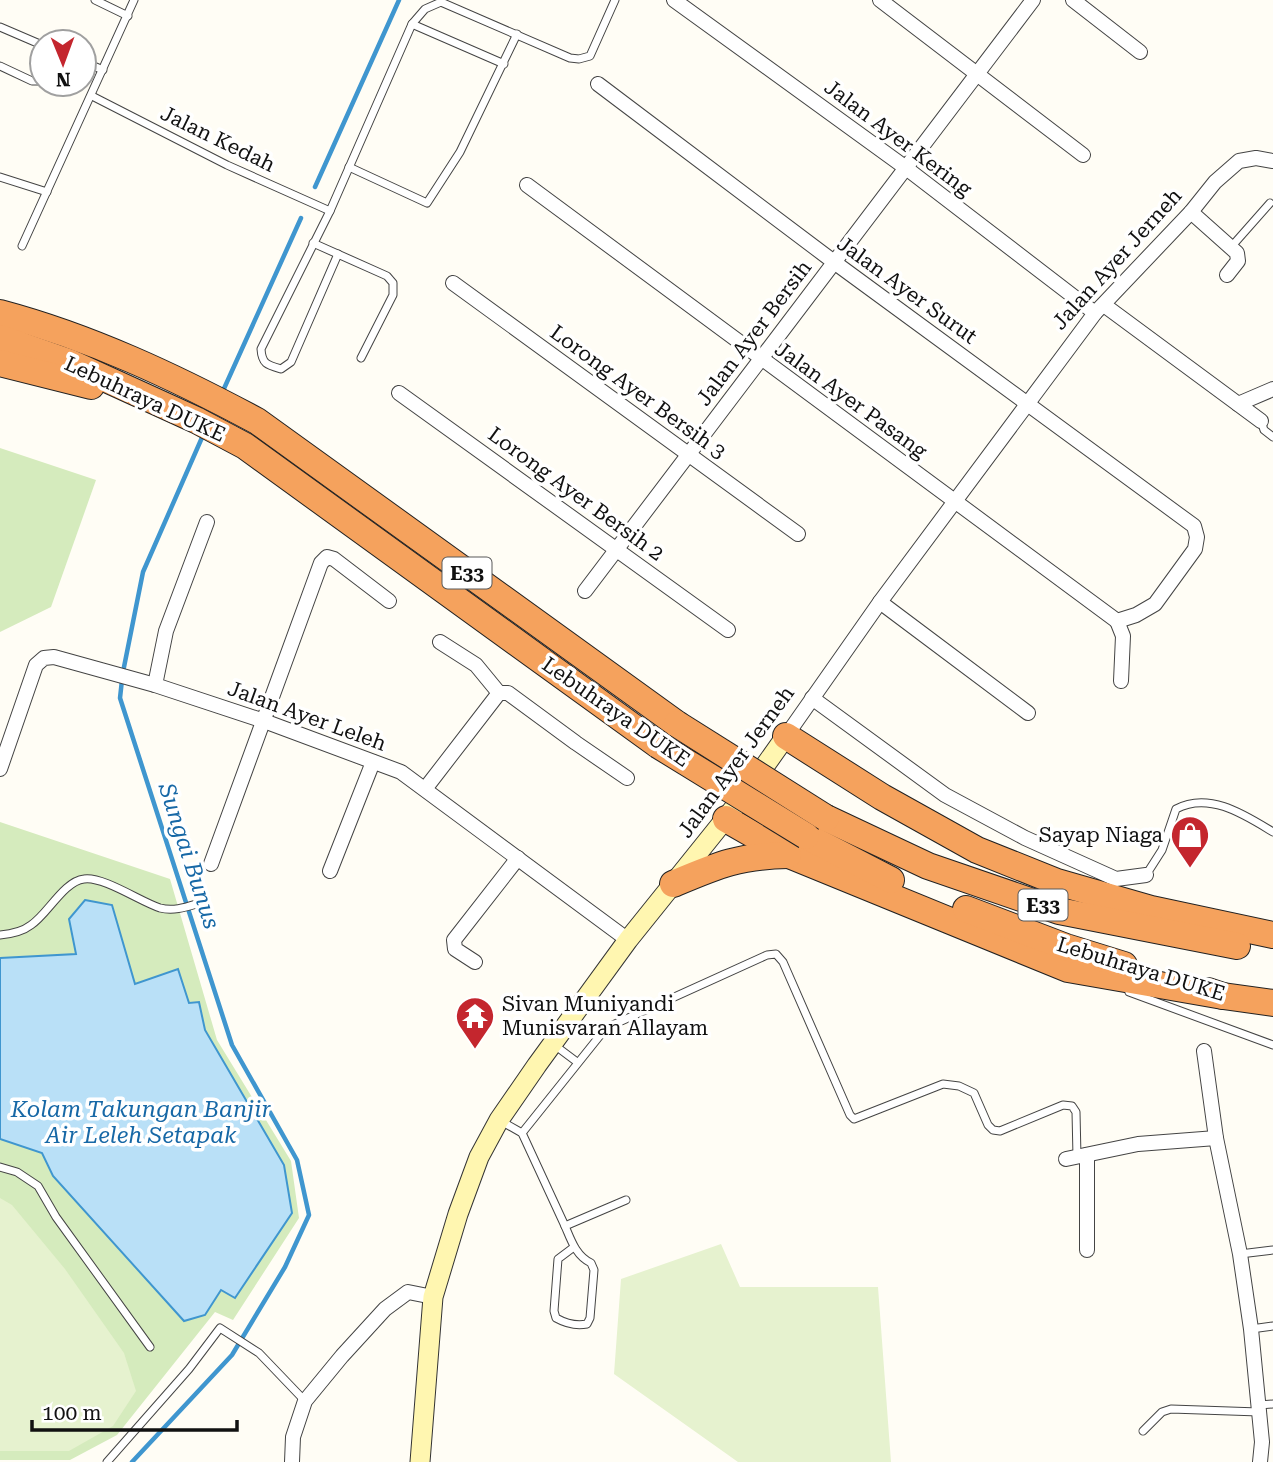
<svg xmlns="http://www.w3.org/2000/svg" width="1273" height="1462" viewBox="0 0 1273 1462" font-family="'Roboto Serif',serif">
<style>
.green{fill:#d5ebbd}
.pitch{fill:#e6f2cf}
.water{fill:#b9e0f7;stroke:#3f96cf;stroke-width:2}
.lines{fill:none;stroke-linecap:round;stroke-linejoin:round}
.stream{stroke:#3f96cf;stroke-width:4.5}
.service-casing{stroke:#444;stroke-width:9}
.minor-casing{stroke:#444;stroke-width:16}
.secondary-casing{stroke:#333;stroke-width:21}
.motorway-casing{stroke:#222;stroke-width:28}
.service{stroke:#fff;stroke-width:7}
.minor{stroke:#fff;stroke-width:14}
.secondary{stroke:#fff6b0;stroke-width:19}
.motorway{stroke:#f5a25d;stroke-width:26}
.motorway-bridge-casing{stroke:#222;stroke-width:28;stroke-linecap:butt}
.motorway-bridge{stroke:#f5a25d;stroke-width:26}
.labels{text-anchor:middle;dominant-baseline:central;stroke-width:7;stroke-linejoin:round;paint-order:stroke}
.shield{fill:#fff;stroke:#585858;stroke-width:2}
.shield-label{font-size:19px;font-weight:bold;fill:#111}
.street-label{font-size:21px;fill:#111;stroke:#fff}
.poi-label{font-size:21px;fill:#111;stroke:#fff;text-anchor:end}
.water-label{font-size:23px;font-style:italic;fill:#1768a6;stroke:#fff}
</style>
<rect width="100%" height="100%" fill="#fffdf5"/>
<g class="green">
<polygon points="0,448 96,480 51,607 0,632"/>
<polygon points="0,822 170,879 217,1040 291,1161 299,1218 233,1320 215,1312 117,1435 70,1460 0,1460"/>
</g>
<g class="pitch">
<polygon points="0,1198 12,1205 65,1269 124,1353 136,1391 113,1426 69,1451 0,1451"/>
<polygon points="721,1244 740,1287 878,1287 891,1462 738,1462 614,1374 621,1279"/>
</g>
<polygon class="water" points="85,900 112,905 135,984 178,969 189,1003 199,1002 205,1030 284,1165 292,1213 235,1298 221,1290 205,1315 184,1321 53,1176 42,1153 0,1139 0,958 76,954 69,919"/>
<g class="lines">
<g class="stream">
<polyline points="315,187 399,0"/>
<polyline points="222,393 301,218"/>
<polyline points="123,672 143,572 204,433"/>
<polyline points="122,680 120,698 232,1045 297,1160 309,1215 285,1267 232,1355 132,1462"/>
</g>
<g class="service-casing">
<g id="service">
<polyline points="95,0 128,16"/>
<polyline points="412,24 504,64"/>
<polyline points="0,27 42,45"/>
<polyline points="84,62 103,70"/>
<polyline points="0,66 32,81 39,81 42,77"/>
<polyline points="92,96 227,165 330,211"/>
<polyline points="349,167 427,203 460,152 517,34"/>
<polyline points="0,177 47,192"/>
<polyline points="313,243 387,276 393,283 393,295 361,358"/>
<polyline points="22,246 134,0"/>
<polyline points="1232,246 1270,203"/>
<path d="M338,254L291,362L281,369C267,365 262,364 261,349L330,211L412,24L425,9L441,2L570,58L579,59L590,56L615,0"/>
<polyline points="1261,421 1264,430 1273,437"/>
<path d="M1146,875L1162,850L1176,809C1209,791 1245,815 1273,832"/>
<path d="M0,935C11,934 22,932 31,925C47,915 64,881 84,879C103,876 141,902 160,908C175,912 189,906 203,902"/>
<polyline points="1129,992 1273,1045"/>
<polyline points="553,1044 577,1062"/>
<polyline points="499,1120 522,1133 565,1226"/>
<polyline points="522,1133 606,1028 767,955 776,954 783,962 850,1115 854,1119 943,1084 959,1086 974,1093 988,1125 993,1130 1000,1131 1063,1105 1072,1106 1076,1112 1077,1157"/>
<polyline points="0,1167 17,1172 38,1186 56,1217 150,1347"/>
<path d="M574,1247L558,1259L554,1311L556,1318C565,1323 577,1326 587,1324L590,1318L594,1270L591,1263C576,1256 571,1240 565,1226L626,1200"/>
<polyline points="1240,1254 1273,1250"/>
<polyline points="1251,1329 1273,1326"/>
<polyline points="1259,1405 1273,1404"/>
<polyline points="1143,1431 1162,1412 1171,1409 1259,1412"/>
<polyline points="107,1462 189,1369 220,1328 259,1353 305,1401"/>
</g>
</g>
<g class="minor-casing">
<g id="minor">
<polyline points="674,0 906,168 1095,313"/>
<polyline points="880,0 1083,155"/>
<polyline points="1073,0 1140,52"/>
<polyline points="598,84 834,262 1194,526 1197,537 1195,549 1155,604 1136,615 1117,621 1123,636 1121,681"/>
<polyline points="527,185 1117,621"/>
<polyline points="1191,212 1237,253 1238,261 1227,275"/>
<polyline points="453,283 798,534"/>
<polyline points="1104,305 1261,421"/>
<polyline points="399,393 728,630"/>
<polyline points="1238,404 1273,389"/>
<polyline points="585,591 1033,0"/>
<polyline points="880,602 1028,713"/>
<polyline points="440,642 476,665 499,693 508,693 576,743 627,778"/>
<polyline points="155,685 166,631 207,522"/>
<polyline points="812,698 945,795 1025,838 1116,879 1146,875"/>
<polyline points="786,736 880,602 1095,313 1191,212 1215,182 1239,161 1256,158 1273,161"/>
<polyline points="0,769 36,665 44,658 54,657 155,685 264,721 401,772 628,940"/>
<polyline points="425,789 499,693"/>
<polyline points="211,864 321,563 327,557 334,559 389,601"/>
<polyline points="330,871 373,762"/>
<polyline points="475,962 455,949 454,940 518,858"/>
<polyline points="1204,1051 1216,1138 1240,1254 1251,1329 1262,1442 1260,1462"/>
<polyline points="1066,1159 1138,1144 1216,1138"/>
<polyline points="1087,1250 1087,1155"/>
<polyline points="292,1462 293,1437 305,1401 342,1356 385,1309 408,1292 433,1297"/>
</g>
</g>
<g class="secondary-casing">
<g id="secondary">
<polyline points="752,784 786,736"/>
<polyline points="420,1462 433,1297 458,1214 479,1157 499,1120 537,1065 628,940 734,808"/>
</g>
</g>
<g class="motorway-casing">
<g id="motorway">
<path d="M0,313C90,337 175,377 257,421L677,724"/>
<polyline points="0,338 71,363 196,420 245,446 658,745"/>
<polyline points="0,363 91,386"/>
<polyline points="786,736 882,797 977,850 1057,882 1151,909 1273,935"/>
<polyline points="826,818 928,866 1059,911 1237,946"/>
<polyline points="726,819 789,855 1068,969 1223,996"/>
<polyline points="806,836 891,880"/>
<path d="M673,884C718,865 738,856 788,855"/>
<polyline points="966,909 1066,947 1124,965"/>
<polyline points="1208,991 1223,996 1273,1003"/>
</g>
</g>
<use href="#service" class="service"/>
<use href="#minor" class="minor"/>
<use href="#secondary" class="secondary"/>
<use href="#motorway" class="motorway"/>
<g class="motorway-bridge-casing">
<g id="motorway-bridge">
<polyline points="677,724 826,818"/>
<polyline points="658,745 806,836"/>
</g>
</g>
<use href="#motorway-bridge" class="motorway-bridge"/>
</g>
<defs>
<g id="shop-pin" transform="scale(2.0125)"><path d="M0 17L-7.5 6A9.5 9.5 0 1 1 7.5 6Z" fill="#c4262e" stroke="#fff"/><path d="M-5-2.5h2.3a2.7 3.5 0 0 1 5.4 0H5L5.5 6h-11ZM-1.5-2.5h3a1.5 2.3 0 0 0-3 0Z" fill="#fff"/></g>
<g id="temple-pin" transform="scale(2.0125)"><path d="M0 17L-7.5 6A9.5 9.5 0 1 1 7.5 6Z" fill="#c4262e" stroke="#fff"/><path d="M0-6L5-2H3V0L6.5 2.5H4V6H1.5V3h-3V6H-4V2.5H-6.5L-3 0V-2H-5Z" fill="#fff"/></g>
</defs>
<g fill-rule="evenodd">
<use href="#shop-pin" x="1190" y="835"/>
<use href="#temple-pin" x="475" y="1016"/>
</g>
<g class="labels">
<g class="shield">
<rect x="442.5" y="557.5" width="49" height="31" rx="5"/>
<rect x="1018.5" y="889.5" width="49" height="31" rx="5"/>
</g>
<g class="shield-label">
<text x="467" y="573">E33</text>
<text x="1043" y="905">E33</text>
</g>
<g class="street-label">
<text transform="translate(898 138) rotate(37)">Jalan Ayer Kering</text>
<text transform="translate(218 139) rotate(26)">Jalan Kedah</text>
<text transform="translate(1117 259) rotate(-48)">Jalan Ayer Jerneh</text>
<text transform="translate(907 290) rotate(36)">Jalan Ayer Surut</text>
<text transform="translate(754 333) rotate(-53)">Jalan Ayer Bersih</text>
<text transform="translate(638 392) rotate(36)">Lorong Ayer Bersih 3</text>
<text transform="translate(145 399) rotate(25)">Lebuhraya DUKE</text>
<text transform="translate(851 400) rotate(36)">Jalan Ayer Pasang</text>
<text transform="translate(576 494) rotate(36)">Lorong Ayer Bersih 2</text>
<text transform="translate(616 712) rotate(35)">Lebuhraya DUKE</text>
<text transform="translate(307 716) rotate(20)">Jalan Ayer Leleh</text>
<text transform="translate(736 762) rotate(-54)">Jalan Ayer Jerneh</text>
<text transform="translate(1141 969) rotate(17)">Lebuhraya DUKE</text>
</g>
<g class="poi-label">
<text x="1163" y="835">Sayap Niaga</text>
<text x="502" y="1004" text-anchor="start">Sivan Muniyandi<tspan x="502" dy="24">Munisvaran Allayam</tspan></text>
</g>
<g class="water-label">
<text transform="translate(189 856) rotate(72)">Sungai Bunus</text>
<text x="141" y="1109">Kolam Takungan Banjir<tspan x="141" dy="26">Air Leleh Setapak</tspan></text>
</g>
</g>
<g transform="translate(63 63) rotate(179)"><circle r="33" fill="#ffffff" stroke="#a0a0a0" stroke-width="2"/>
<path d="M0-5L12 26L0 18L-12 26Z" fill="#c4262e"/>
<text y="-10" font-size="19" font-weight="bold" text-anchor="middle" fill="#111111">N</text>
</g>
<path d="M32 1420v10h205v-10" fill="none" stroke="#111111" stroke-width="3.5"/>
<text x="42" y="1420" font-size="21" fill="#111111" stroke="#ffffff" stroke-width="5" paint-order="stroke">100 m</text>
</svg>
